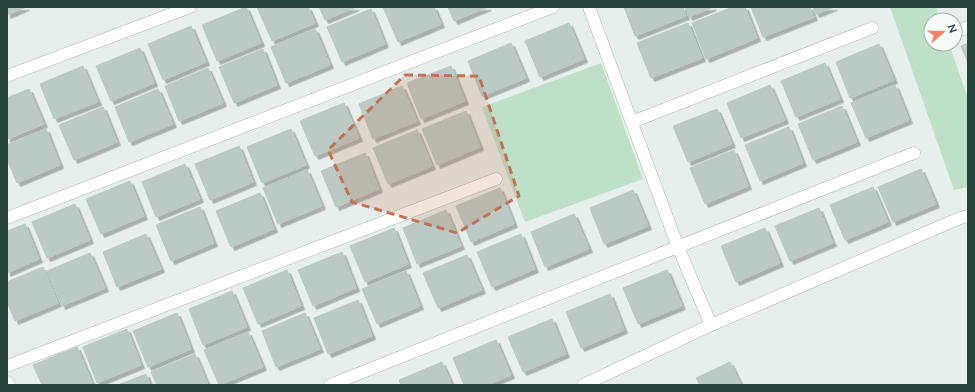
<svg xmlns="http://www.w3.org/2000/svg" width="975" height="392" viewBox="0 0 975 392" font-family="Mulish,sans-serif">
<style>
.green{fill:#bfe0c8}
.building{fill:#bbcac4;stroke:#b8c9c2;filter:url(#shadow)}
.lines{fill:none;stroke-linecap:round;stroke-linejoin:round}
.minor-casing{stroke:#a8b8b2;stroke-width:13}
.minor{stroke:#fff;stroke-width:12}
.marked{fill:#c07456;fill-opacity:0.2;stroke:#c07456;stroke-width:3;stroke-dasharray:8 5;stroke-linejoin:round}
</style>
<defs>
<filter id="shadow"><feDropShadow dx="3.5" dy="3.5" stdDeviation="0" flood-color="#0004"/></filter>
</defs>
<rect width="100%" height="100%" fill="#e6efeb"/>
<g class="green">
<polygon points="890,7 936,7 940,20 931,20 931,44 949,44 968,98 968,187 954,190"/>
<polygon points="601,63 643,179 525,222 482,107"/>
</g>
<g class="building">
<polygon points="7,7 26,7 7,15"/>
<polygon points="246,7 261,43 217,61 202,25"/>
<polygon points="257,7 308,7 315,23 272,41"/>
<polygon points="319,7 356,7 325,20"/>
<polygon points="383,7 434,7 441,24 398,42"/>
<polygon points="448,7 488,7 454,21"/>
<polygon points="624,7 683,7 686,16 635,36"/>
<polygon points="685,7 713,7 689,17"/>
<polygon points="733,7 745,7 757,38 706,59 692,23"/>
<polygon points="751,7 810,7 814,17 763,37"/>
<polygon points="813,7 834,7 816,14"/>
<polygon points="371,9 385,44 342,62 327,27"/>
<polygon points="569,23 584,59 540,77 525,41"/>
<polygon points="688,23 702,58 651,78 637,43"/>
<polygon points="191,26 206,62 163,80 148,44"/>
<polygon points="315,29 330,65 286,83 271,47"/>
<polygon points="511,43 526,78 482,96 468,61"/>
<polygon points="968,43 968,63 961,46"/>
<polygon points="879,44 894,80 850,98 836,62"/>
<polygon points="140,48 154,83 111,101 96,66"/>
<polygon points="263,49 277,85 234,103 219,67"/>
<polygon points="825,63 840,99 796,117 781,81"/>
<polygon points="83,66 98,102 54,119 40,84"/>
<polygon points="451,66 465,101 421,119 407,83"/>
<polygon points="208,68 223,103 179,121 165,86"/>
<polygon points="770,85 785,120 741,138 727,103"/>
<polygon points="895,85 909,120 866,138 851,103"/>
<polygon points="402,86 417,121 373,139 359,104"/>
<polygon points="29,89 44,124 7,139 7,98"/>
<polygon points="158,89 173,124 129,142 115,107"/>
<polygon points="344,103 359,138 315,156 300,121"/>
<polygon points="842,106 857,142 813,160 798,124"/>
<polygon points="103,107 117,142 74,160 59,125"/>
<polygon points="717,109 732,144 688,162 673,126"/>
<polygon points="466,111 480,147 437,165 422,129"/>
<polygon points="789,127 803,163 760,181 745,145"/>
<polygon points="46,129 60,165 17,183 7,159 7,145"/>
<polygon points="291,129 306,165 262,183 247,147"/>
<polygon points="417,130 432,166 388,184 373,148"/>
<polygon points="239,146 253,182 210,200 195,164"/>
<polygon points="734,150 748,186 705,204 690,168"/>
<polygon points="365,153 379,189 336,207 321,171"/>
<polygon points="185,164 200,199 156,217 142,182"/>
<polygon points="921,169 936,204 893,222 878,187"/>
<polygon points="307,170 322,206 278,224 263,188"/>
<polygon points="130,181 144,216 101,234 86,199"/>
<polygon points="873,187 888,222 845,240 830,205"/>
<polygon points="500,188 514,224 471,242 456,206"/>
<polygon points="633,190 648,226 604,244 590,208"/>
<polygon points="260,193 274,229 231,247 216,211"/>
<polygon points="75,204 90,240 47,258 32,222"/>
<polygon points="200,207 214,243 171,261 156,225"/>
<polygon points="819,208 833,243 790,261 775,226"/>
<polygon points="446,210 461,246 417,264 403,228"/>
<polygon points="574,214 589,249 545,267 531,232"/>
<polygon points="25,224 39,259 7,273 7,231"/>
<polygon points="394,228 408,264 365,282 350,246"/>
<polygon points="765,228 780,263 736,282 721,246"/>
<polygon points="146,234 161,269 117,287 103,252"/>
<polygon points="521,234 535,269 492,287 477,252"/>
<polygon points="342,252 356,288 313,306 298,270"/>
<polygon points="90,253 105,288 62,306 47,271"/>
<polygon points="467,255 482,290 438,308 423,273"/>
<polygon points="43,267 58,303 15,321 7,302 7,282"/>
<polygon points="287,270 301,306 258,324 243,288"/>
<polygon points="667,270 682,306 638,324 623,288"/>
<polygon points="406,271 420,306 377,324 362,289"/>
<polygon points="232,291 247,327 203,345 189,309"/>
<polygon points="610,294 624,330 581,348 566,312"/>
<polygon points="358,300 372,336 328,354 314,318"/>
<polygon points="177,313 191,349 148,367 133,331"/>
<polygon points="305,313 320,349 276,367 262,331"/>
<polygon points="552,319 566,354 523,372 508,337"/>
<polygon points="127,329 141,365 97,383 83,347"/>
<polygon points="248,332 263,367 219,385 204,350"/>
<polygon points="496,340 511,375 487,385 464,385 453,358"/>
<polygon points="77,347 92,383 86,385 42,385 33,365"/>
<polygon points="195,354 208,385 157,385 151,372"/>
<polygon points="442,362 452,385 401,385 399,380"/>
<polygon points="730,362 741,385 700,385 696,378"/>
<polygon points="146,374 150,385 118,385"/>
</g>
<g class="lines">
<g class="minor-casing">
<g id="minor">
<polyline points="589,7 678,247 711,325"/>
<polyline points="958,31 968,27"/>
<polyline points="7,76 190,7"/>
<polyline points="632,122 872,28"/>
<polyline points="7,218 553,7"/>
<polyline points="7,366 496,179"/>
<polyline points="7,382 9,385"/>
<polyline points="330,385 914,153"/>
<polyline points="583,385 711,325 960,218 968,216"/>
</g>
</g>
<use href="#minor" class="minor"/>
</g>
<path class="marked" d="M405,75L479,76L519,196L457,233L352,202L328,150Z"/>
<rect width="975" height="392" fill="none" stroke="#24423a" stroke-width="16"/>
<g transform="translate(943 32) rotate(70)"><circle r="19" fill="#f7fbf9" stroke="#a3b1ad"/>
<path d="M0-3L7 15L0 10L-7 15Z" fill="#f4845f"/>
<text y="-6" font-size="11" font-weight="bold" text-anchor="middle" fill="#24423a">N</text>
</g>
</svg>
